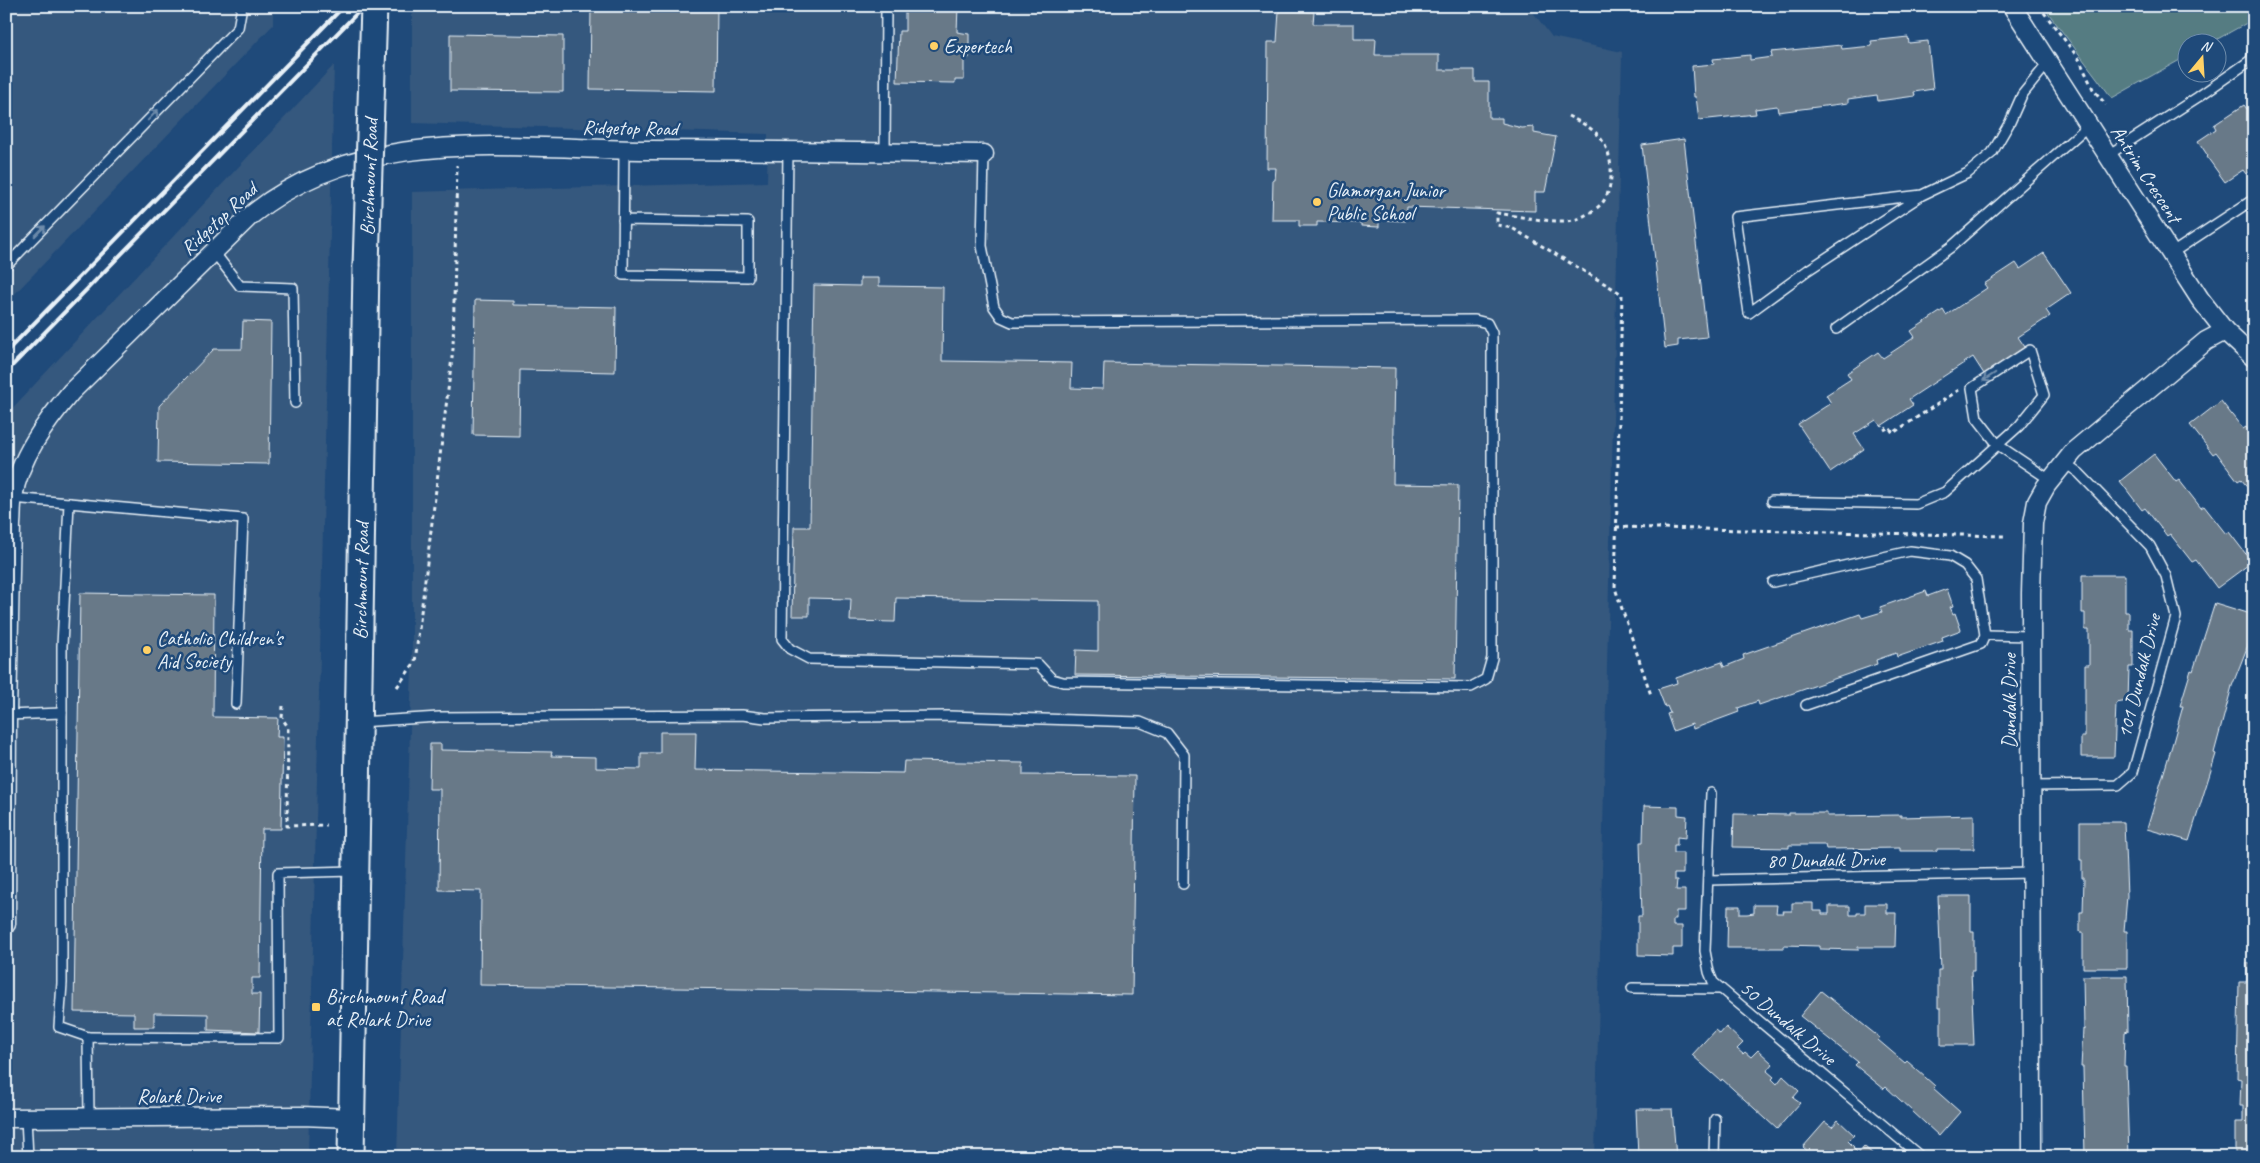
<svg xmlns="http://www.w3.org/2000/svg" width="2260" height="1163" viewBox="0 0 2260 1163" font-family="Caveat,sans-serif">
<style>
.built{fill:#35587e}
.green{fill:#547c82;stroke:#9eb6bd}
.building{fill:#687988;stroke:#e8f1f8}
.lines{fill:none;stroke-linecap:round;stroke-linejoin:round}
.service-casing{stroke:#e8f1f8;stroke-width:12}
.minor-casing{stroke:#e8f1f8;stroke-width:21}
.secondary-casing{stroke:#e8f1f8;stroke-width:29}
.path{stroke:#e8f1f8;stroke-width:3;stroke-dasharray:4 4;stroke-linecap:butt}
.service{stroke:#1f4a7a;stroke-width:9}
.minor{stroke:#1f4a7a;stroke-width:18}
.secondary{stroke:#1f4a7a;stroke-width:25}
.rail{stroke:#e8f1f8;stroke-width:4}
.secondary-bridge-casing{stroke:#e8f1f8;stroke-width:29;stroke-linecap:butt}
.secondary-bridge{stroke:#1f4a7a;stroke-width:25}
.oneway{stroke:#6f8dac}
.poi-dot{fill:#ffd166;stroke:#1f4a7a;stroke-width:2}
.labels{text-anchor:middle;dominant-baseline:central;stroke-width:5;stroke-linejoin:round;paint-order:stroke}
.poi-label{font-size:20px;fill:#e8f1f8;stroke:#1f4a7a;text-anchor:start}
.street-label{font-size:20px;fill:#e8f1f8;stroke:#1f4a7a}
</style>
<rect width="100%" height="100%" fill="#1f4a7a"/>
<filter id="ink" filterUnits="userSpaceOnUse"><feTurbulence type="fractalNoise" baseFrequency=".02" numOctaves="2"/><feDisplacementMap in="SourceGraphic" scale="10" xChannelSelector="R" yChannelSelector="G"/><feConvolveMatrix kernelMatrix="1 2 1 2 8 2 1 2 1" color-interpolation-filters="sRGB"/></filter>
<g filter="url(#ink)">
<g class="built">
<polygon points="6,6 273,6 273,25 6,303"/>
<polygon points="412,6 1532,6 1532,11 1552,37 1622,52 1595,1157 397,1157 412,665 412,192 767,182 768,134 412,123"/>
<polygon points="334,65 308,1157 6,1157 6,415"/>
</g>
<polygon class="green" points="2043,6 2254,6 2254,19 2212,42 2188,42 2187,56 2112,98"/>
<g class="building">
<polygon points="591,6 717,6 716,91 590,89"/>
<polygon points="905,6 958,6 957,32 969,34 969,58 964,58 964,80 955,80 955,83 897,82 899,31 905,31"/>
<polygon points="1279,11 1314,12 1313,24 1354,24 1354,39 1376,39 1375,55 1439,55 1439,70 1475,70 1475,82 1489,82 1489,118 1502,118 1502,123 1522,128 1534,127 1534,133 1556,137 1545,192 1535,192 1535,211 1407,207 1406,221 1379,220 1379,227 1361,226 1361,223 1317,222 1317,226 1299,226 1299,220 1272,220 1273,180 1275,180 1276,168 1267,168 1268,42 1277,42"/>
<polygon points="450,34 563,36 563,92 450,91"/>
<polygon points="1908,37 1909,43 1928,41 1933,89 1914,92 1915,96 1878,101 1877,95 1848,99 1848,103 1778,112 1777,106 1755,109 1756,114 1699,120 1696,97 1694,97 1692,66 1714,64 1713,59 1750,55 1750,60 1772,57 1771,52 1841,45 1842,49 1872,46 1871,41"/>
<polygon points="2244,105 2247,109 2254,105 2254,169 2246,174 2243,170 2225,182 2207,157 2208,156 2198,141 2216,129 2214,125"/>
<polygon points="1684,139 1707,337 1678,340 1678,346 1665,348 1642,145"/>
<polygon points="2044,253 2071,293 2046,310 2050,316 2018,337 2025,347 1984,374 1973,357 1909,399 1913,405 1881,426 1876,420 1854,434 1864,449 1830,472 1798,424 1831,403 1826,395 1851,379 1847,373 1878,352 1883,358 1915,337 1911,331 1943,310 1946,315 1987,288 1984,284 2016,263 2020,269"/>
<polygon points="860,278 879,278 879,286 943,287 942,361 1072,363 1071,388 1103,389 1104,363 1395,368 1393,484 1458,485 1455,679 1075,675 1076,650 1098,651 1098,601 896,598 895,622 850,621 851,599 809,598 809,616 792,616 794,527 810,527 814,285 860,286"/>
<polygon points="475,300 513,301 513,305 616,307 615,372 520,370 519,436 473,435"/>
<polygon points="243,321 271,322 269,464 158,462 159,406 214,349 242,349"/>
<polygon points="2221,401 2243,429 2246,427 2254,437 2254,495 2241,479 2238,481 2216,452 2213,454 2190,425"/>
<polygon points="2154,454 2176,482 2179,480 2201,508 2204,506 2226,534 2229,532 2252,562 2217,588 2196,560 2192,562 2170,534 2167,536 2145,508 2142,510 2120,481"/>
<polygon points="2082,575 2125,575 2125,612 2129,612 2129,630 2133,630 2133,667 2129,667 2128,701 2116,703 2114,757 2081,757 2081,737 2085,737 2085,665 2089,665 2089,630 2085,630 2085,613 2082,613"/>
<polygon points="1947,589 1953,606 1950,607 1953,614 1955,613 1961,630 1942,637 1943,641 1897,657 1896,653 1876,660 1877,664 1759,705 1758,701 1738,708 1739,712 1693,729 1692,724 1673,731 1667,714 1670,713 1667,706 1665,707 1658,689 1677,683 1676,678 1722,662 1724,667 1744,659 1743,655 1860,614 1862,618 1882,612 1880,607 1926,591 1928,596"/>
<polygon points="80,593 214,595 213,717 278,718 277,737 283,737 281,829 262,829 260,978 252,978 252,994 260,994 259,1032 208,1030 208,1014 154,1013 154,1027 134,1027 134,1013 74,1012"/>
<polygon points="2215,603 2254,615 2254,630 2232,686 2214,753 2216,754 2189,841 2147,829 2173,742 2183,706 2180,706 2191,670 2193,671"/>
<polygon points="660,732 696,732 695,770 903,773 904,761 1023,763 1023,775 1135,776 1132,995 480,985 481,891 439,890 440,789 429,789 430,744 441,744 441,750 552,752 551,756 596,757 596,768 641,769 641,753 660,753"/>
<polygon points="1644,806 1678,807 1678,815 1687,816 1686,838 1677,837 1677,845 1674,845 1674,853 1683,853 1683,874 1674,874 1674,880 1677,880 1676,890 1685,890 1685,911 1676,911 1676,919 1673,919 1673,926 1682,926 1682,948 1673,948 1673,956 1638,955 1638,916 1642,916 1640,842 1643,842"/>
<polygon points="1789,813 1827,813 1827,816 1901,815 1901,817 1974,815 1974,849 1937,849 1937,851 1900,851 1900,848 1826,849 1825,845 1789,845 1789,848 1733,847 1734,814 1789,815"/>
<polygon points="2080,822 2124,822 2127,896 2124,931 2127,931 2127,968 2083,968 2083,932 2080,932 2080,912 2083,912 2084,878 2082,878 2082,860 2080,860"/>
<polygon points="1938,896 1971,896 1971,932 1974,932 1974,971 1971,971 1974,1045 1941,1045 1941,1008 1938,1008 1938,970 1941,970"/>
<polygon points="1792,903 1813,903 1813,911 1822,911 1822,914 1829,914 1829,906 1850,906 1850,915 1857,915 1857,913 1865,913 1865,904 1887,904 1887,913 1896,913 1895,947 1858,947 1858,950 1820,949 1820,946 1784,945 1784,948 1727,948 1728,906 1740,906 1740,914 1747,914 1754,913 1754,905 1777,905 1776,913 1784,913 1783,911 1792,911"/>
<polygon points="2247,963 2254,963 2254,1157 2235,1157 2235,1122 2243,1122 2243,1106 2240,1106 2241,1079 2237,1078 2239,982 2246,982 2247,980"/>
<polygon points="2083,976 2127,976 2128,1031 2125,1032 2124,1066 2126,1066 2129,1157 2085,1157 2083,1067 2081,1067 2083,1029 2084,1030"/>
<polygon points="1821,991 1880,1038 1878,1040 1905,1063 1907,1061 1935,1086 1933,1088 1960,1112 1939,1136 1886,1087 1884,1089 1855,1065 1858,1062 1800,1016"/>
<polygon points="1726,1027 1743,1043 1737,1049 1743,1054 1745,1052 1751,1057 1758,1050 1773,1064 1767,1071 1774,1077 1772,1079 1777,1084 1783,1076 1799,1091 1793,1098 1800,1103 1777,1129 1722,1079 1721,1081 1692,1055 1715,1030 1720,1034"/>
<polygon points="1636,1109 1672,1109 1676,1157 1638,1157"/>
<polygon points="1838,1120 1854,1135 1848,1141 1854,1147 1853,1148 1858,1153 1864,1146 1876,1157 1814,1157 1803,1147 1825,1122 1832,1127"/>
</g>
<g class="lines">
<g class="service-casing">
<g id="service">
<polyline points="2251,60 2254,47"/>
<polyline points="788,151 782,639 790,649 809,659 1038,664 1052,679 1063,682 1471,687 1486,679 1492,658 1492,333 1487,323 1475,320 1012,322 1001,317 994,307 982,246 984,154"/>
<polyline points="885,152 886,6"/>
<polyline points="2108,155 2198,97 2251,60 2254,61"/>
<polyline points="1922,195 1735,217 1749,313 1808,270 1922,195 1968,173 1992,153 2010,122 2022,95 2048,63"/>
<polyline points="623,220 748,222 748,277 623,275 624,150"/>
<polyline points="214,252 240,286 293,288 295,403"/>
<polyline points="2172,253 2254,199"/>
<polyline points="6,266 238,28 242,6"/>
<polyline points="1836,329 1951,247 2089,125"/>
<polyline points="12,498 69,503 62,646 62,983 59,1027 88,1037"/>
<polyline points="1772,501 1916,504 1945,492 2019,426 2044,395 2030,350 1972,388 1977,418 1998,445 2050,480"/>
<polyline points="69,503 243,519 236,704"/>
<polyline points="1773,582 1910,551 1950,556 1965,565 1976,579 1985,635 1981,644 1806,705"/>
<polyline points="1985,635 2031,636"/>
<polyline points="7,715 62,713"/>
<polyline points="359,722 439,717 742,715 765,718 948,716 1140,722 1167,733 1184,755 1183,884"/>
<polyline points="2031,786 2118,785 2133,772 2176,617 2166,576 2150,546 2079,473 2064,462"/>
<polyline points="1711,793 1705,951 1709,972 1713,982 1921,1157"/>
<polyline points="1708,880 2032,873"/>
<polyline points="1632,988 1721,989"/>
<polyline points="89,1117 88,1037 279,1038 278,873 354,871"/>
<polyline points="26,1118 28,1157"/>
<polyline points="1714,1157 1715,1119"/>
</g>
</g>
<g class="minor-casing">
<g id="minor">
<polyline points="2012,6 2200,299 2225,331 2254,358"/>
<path d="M6,924L7,715L11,524C12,515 11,506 13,497C19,458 46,422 71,392L250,216C363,123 512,149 647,150C759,150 871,152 984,154"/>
<polyline points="6,1118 302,1116 351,1118"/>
<polyline points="2032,1157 2031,593 2033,523 2037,502 2046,486 2074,451 2206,341 2225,331"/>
</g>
</g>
<g class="secondary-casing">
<polyline id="secondary" points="351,1157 366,266"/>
</g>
<g class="path">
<polyline points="2039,6 2079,59 2093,89 2106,105"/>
<path d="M1568,116C1578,121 1589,126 1597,134C1613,150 1616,184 1603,202C1599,208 1583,217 1577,219C1558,225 1518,216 1497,213V225L1512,228L1622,294L1615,588L1651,695"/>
<polyline points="1884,430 1889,427 1893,433 1959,390"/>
<polyline points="1616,527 2004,536"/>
<polyline points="397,687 415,662 453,349 457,165"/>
<polyline points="283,706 282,718 288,727 287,826 326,825"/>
<polyline points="259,1149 259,1157"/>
</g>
<use href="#service" class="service"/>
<use href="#minor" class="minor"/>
<use href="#secondary" class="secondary"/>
<g class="rail">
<polyline points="6,352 344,6"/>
<polyline points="6,372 364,6"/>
</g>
<g class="secondary-bridge-casing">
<polyline id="secondary-bridge" points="366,266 374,6"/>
</g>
<use href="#secondary-bridge" class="secondary-bridge"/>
</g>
<defs><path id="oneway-shaft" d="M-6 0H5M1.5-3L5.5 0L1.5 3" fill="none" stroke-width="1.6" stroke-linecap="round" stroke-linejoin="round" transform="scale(1.25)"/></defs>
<g class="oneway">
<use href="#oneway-shaft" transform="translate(153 115) rotate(-46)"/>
<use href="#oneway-shaft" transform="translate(40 231) rotate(-45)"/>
<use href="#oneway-shaft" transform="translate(1989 377) rotate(147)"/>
</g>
</g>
<g class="poi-dot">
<circle cx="934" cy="46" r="5"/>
<circle cx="1317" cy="202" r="5"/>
<circle cx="147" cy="650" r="5"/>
<rect x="311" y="1002" width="10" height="10" rx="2.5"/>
</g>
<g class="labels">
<g class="poi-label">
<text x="944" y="46">Expertech</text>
<text x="1327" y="190">Glamorgan Junior<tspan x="1327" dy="23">Public School</tspan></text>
<text x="157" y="638">Catholic Children's<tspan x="157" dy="23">Aid Society</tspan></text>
<text x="326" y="996">Birchmount Road<tspan x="326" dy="23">at Rolark Drive</tspan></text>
</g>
<g class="street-label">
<text transform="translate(630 128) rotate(1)">Ridgetop Road</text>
<text transform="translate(2146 174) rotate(57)">Antrim Crescent</text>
<text transform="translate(369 177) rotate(-88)">Birchmount Road</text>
<text transform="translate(219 219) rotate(-43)">Ridgetop Road</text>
<text transform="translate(361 581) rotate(-89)">Birchmount Road</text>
<text transform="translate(2139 676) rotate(-76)">101 Dundalk Drive</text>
<text transform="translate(2009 701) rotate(-90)">Dundalk Drive</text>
<text transform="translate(1826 860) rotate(-1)">80 Dundalk Drive</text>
<text transform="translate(1788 1023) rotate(40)">50 Dundalk Drive</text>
<text x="179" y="1096">Rolark Drive</text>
</g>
</g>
<rect width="2260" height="1163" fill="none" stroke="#1f4a7a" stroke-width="25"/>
<rect x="12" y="12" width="2235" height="1138" fill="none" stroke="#e8f1f8" stroke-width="2" filter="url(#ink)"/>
<g transform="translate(2202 58) rotate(18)"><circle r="24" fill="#1f4a7a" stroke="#6f8dac"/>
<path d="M0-4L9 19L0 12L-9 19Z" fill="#ffd166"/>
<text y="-8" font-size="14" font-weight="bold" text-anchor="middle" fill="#e8f1f8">N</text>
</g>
</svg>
